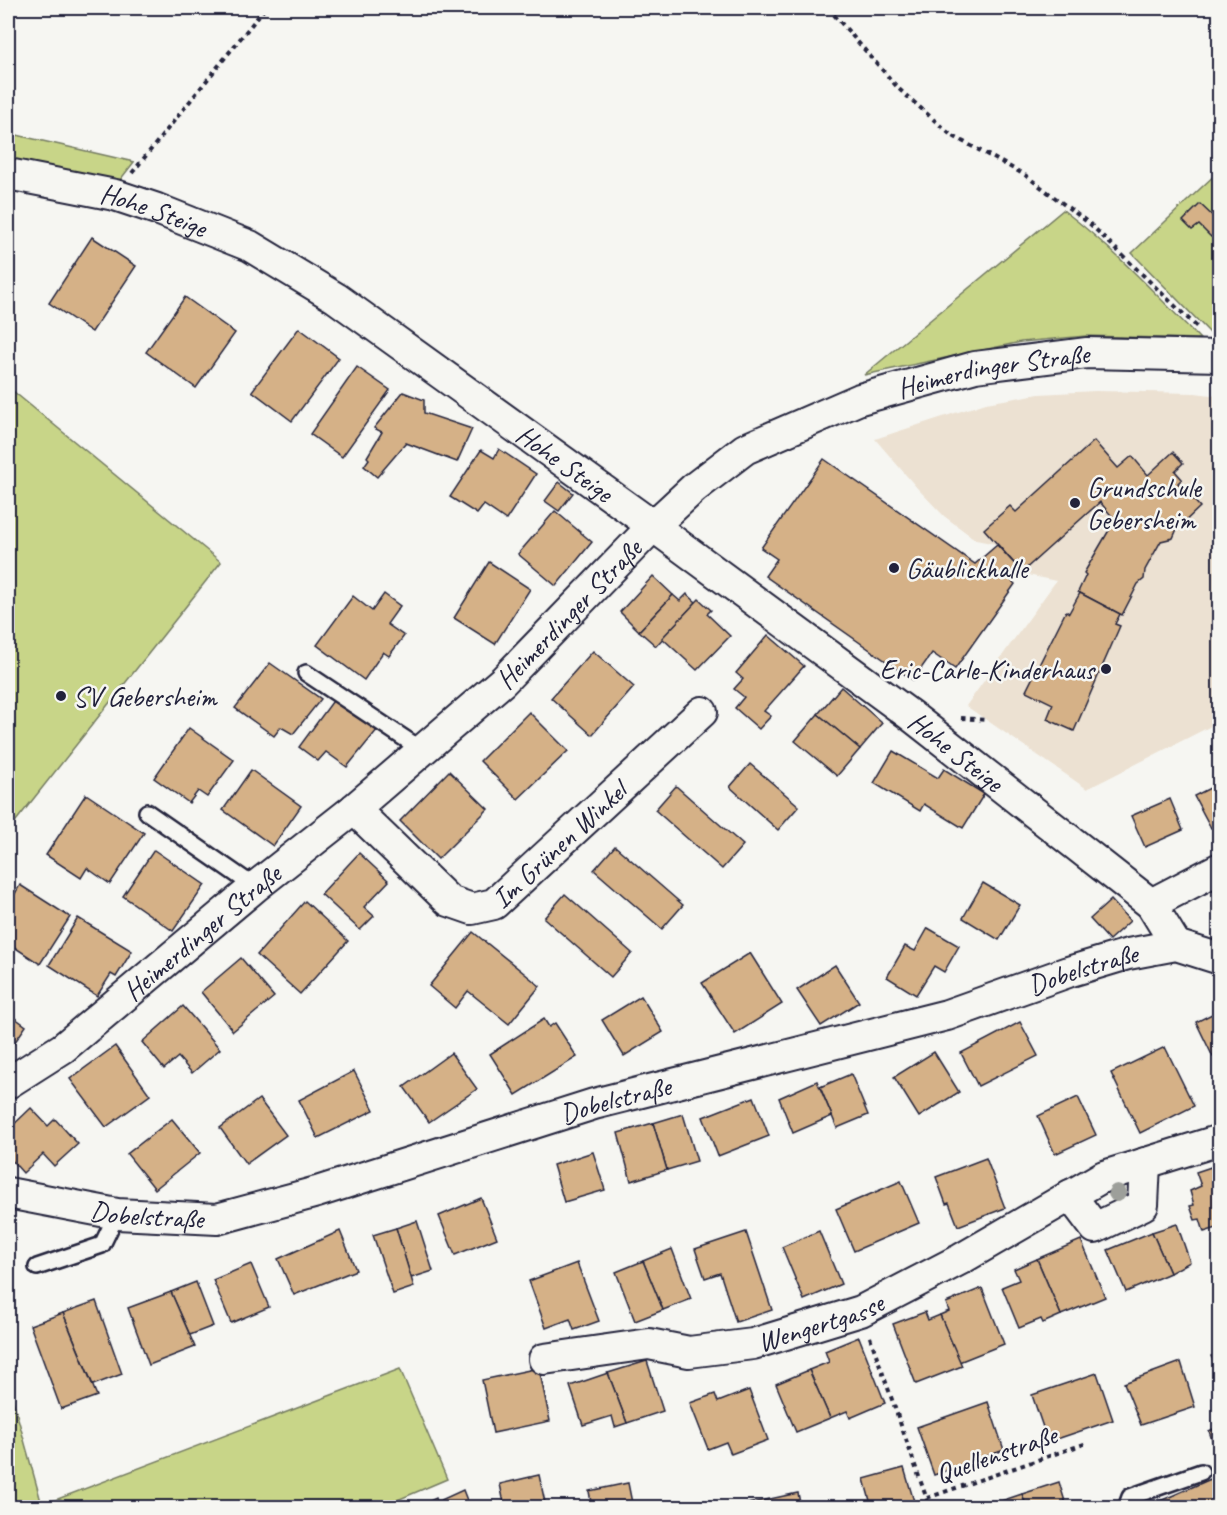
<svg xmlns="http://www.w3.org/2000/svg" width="1227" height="1515" viewBox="0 0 1227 1515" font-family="Caveat,sans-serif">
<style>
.built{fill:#ece1d2}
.green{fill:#c8d588;stroke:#757c62;stroke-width:1.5}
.building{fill:#d5b187;stroke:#22223b;stroke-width:1.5}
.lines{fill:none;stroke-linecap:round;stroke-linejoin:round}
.lane-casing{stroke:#22223b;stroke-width:20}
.street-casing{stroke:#22223b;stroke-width:34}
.path{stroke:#22223b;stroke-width:4;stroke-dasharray:4.5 4.5;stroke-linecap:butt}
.lane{stroke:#f6f6f2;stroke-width:15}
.street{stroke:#f6f6f2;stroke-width:30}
.tree{fill:#9d9f9a}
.poi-dot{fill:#22223b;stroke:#f6f6f2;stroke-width:2}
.labels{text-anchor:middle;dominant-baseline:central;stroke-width:5;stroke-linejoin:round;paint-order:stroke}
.street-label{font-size:28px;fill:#22223b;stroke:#f6f6f2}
.poi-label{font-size:28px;fill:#22223b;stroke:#f6f6f2;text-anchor:start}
</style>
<rect width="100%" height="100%" fill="#f6f6f2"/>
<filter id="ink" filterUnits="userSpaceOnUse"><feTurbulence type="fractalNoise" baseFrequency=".0167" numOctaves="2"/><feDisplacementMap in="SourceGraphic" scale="12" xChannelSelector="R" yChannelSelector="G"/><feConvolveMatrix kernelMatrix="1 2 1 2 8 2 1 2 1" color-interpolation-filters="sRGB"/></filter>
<g filter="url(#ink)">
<polygon class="built" points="1095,391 1195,393 1219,396 1219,722 1087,789 966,706 1056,581 1023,574 996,544 976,540 944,516 918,489 875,439 986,403 1039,394"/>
<g class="green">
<polygon points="8,133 134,162 113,189 8,166"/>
<polygon points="1219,171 1219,339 1215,338 1132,253"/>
<path d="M1063,210C1113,248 1156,294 1200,339L1086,336L1021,342L864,375Z"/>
<polygon points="8,387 221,562 8,831"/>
<polygon points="400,1369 447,1479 381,1507 8,1507 8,1382 42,1505"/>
</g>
<g class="building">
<polygon points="1200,204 1220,223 1220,230 1211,237 1199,225 1192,230 1183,221"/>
<polygon points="92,237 136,266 92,332 49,303"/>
<polygon points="185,297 235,333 196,388 146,352"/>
<polygon points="299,328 339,358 292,421 252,391"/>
<polygon points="357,367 390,390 342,457 310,434"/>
<polygon points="403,392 424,400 424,413 472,429 457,462 406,443 377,477 364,466 369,459 367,457 382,432 374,428"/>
<polygon points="1094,441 1118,468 1132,456 1148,475 1173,452 1183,463 1175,471 1182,479 1178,483 1200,507 1177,529 1173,538 1161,541 1145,570 1144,579 1138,584 1122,615 1078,592 1086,575 1084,573 1115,520 1100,502 1022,572 984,529 1010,506 1016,512"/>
<polygon points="499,449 536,474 506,520 484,505 477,514 450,497 481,450 494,458"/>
<polygon points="824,459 975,564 997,545 1022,572 1012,581 1015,584 955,669 932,653 913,680 765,576 777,559 761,548"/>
<polygon points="559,482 573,493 559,511 545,501"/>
<polygon points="555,511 592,542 556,586 518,554"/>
<polygon points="489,562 530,589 495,644 454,618"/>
<polygon points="653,576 673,595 639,631 620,612"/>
<polygon points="1080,593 1120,614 1115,624 1120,626 1074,731 1047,719 1053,704 1026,691 1066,611 1069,613"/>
<polygon points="384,594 400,606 387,624 404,636 389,656 383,652 364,680 317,645 353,596 372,611"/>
<polygon points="687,594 696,602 656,646 639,631 673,595 680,601"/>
<polygon points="699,599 711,610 707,614 730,636 697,670 662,638"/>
<polygon points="768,635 804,666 764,711 771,716 759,729 735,708 744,697 734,689 743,679 736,673"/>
<polygon points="593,651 634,687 592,735 551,698"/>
<polygon points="270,663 321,699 293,734 281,727 274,736 235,708"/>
<polygon points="841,687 882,723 860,749 818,714"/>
<polygon points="335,698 378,729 347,767 326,752 318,761 299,747"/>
<polygon points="529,712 568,751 518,799 480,761"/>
<polygon points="818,714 860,749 837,776 795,741"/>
<polygon points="189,728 234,760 207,797 198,791 189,803 154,778"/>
<polygon points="893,751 938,778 944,769 984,794 963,828 924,804 920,811 874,783"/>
<polygon points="750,764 799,806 778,830 730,787"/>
<polygon points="251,770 301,806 273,846 223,810"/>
<polygon points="449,771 488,809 438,859 400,821"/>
<polygon points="1220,783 1220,824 1211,828 1194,796"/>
<polygon points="676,786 743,845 722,869 655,810"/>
<polygon points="86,794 144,833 110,884 87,868 81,878 46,855"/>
<polygon points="1170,799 1183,830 1145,847 1131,816"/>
<polygon points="615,846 683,905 662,929 594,870"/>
<polygon points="154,850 205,885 173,931 123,896"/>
<polygon points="359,853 389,881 364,907 374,916 360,930 321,894"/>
<polygon points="983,883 1020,905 999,940 963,918"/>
<polygon points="20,885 70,917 40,964 8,943 8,906"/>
<polygon points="565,894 632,953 611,977 544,918"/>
<polygon points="1111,900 1130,921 1109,940 1090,919"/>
<polygon points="305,901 348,941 300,994 257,955"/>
<polygon points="78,918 132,951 116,977 111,974 97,996 49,965"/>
<polygon points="928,928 959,946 944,972 934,966 916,995 887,977 905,946 915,951"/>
<polygon points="473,932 540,986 509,1024 468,991 455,1008 429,986"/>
<polygon points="750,953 782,1004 735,1034 702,983"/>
<polygon points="241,958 274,997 233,1031 201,992"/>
<polygon points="835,965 859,1002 821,1026 797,990"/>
<polygon points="641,996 663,1032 624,1056 602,1020"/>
<polygon points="183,1006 220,1049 192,1073 178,1057 164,1069 142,1042"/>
<polygon points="1220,1010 1220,1053 1213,1057 1196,1022"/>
<polygon points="8,1013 26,1026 8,1052"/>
<polygon points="544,1019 549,1027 555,1023 577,1057 516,1095 490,1054"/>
<polygon points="1020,1022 1038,1056 978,1086 961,1053"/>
<polygon points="115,1046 150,1095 106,1127 70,1079"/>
<polygon points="1165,1047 1194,1106 1140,1133 1111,1073"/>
<polygon points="934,1052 959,1092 919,1117 894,1077"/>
<polygon points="451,1053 477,1089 429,1122 404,1087"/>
<polygon points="354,1071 374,1110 318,1138 299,1100"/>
<polygon points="851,1074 868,1115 837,1128 820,1087"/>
<polygon points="817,1081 832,1116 793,1133 779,1098"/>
<polygon points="754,1097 769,1136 718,1156 703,1117"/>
<polygon points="1078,1097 1096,1135 1055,1154 1038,1116"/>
<polygon points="259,1099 286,1135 246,1164 220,1128"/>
<polygon points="31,1108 48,1126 55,1119 78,1144 54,1166 43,1154 23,1173 8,1156 8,1130"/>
<polygon points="683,1114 697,1161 667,1170 653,1123"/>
<polygon points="172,1119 200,1153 155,1189 127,1154"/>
<polygon points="653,1123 667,1170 631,1181 618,1133"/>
<polygon points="593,1152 605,1190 564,1202 553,1165"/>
<polygon points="986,1158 1005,1208 958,1226 949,1203 946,1204 936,1177"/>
<polygon points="1220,1164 1220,1192 1211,1167"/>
<polygon points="1211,1167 1220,1192 1220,1227 1204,1232 1200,1219 1195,1220 1190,1206 1194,1205 1190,1191 1201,1186 1196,1172"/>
<polygon points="901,1181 919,1223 854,1251 836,1209"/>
<polygon points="481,1198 497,1238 455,1255 439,1216"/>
<polygon points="417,1221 433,1271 411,1278 396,1228"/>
<polygon points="1177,1224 1190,1262 1170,1273 1152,1232"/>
<polygon points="396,1228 414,1287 393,1294 373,1235"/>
<polygon points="340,1231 356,1270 294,1295 278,1259"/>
<polygon points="819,1231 841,1284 804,1300 782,1247"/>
<polygon points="746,1232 772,1310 736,1322 720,1273 705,1278 695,1249"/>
<polygon points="1152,1232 1170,1273 1126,1292 1108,1250"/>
<polygon points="1081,1240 1105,1297 1061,1315 1037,1259"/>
<polygon points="672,1249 691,1299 663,1310 643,1261"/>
<polygon points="1037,1259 1061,1315 1043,1323 1041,1319 1019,1328 1002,1287 1019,1280 1014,1269"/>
<polygon points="643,1261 663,1310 635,1321 616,1272"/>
<polygon points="577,1263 599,1321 574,1330 570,1319 546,1328 529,1281"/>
<polygon points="251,1264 269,1307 231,1323 213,1280"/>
<polygon points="196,1282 213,1326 190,1335 171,1292"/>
<polygon points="982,1288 1004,1344 959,1362 940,1315 949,1311 946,1303"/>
<polygon points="171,1292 195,1347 149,1365 128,1308"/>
<polygon points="96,1301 122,1374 93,1385 63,1313"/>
<polygon points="925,1312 928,1320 940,1315 962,1366 916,1384 893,1324"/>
<polygon points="63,1313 97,1396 61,1409 30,1325"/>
<polygon points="859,1337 885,1403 850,1418 847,1411 830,1418 809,1370 829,1362 825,1351"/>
<polygon points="1220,1352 1220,1375 1211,1356"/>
<polygon points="647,1361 663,1411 627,1423 608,1373"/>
<polygon points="1181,1362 1195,1407 1141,1425 1124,1383"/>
<polygon points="539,1368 550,1421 493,1433 482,1380"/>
<polygon points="809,1370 830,1418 796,1432 776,1384"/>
<polygon points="608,1373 627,1423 615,1427 612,1416 583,1425 570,1386"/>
<polygon points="1097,1373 1113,1420 1048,1442 1032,1395"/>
<polygon points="749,1390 768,1440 731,1454 726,1442 708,1449 690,1403 715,1394 718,1402"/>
<polygon points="988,1402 1004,1450 934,1475 917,1427"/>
<polygon points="1220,1426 1220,1464 1209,1431"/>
<polygon points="904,1468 916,1508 872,1508 864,1479"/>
<polygon points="539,1475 546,1507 505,1508 500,1484"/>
<polygon points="1220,1475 1220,1508 1144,1508"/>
<polygon points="1059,1482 1067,1508 1027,1508 1022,1494"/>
<polygon points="628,1483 633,1508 592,1508 589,1491"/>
<polygon points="463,1490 470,1508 415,1508 436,1498 437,1502"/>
<polygon points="798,1493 801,1508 748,1508 747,1504"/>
<polygon points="1022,1494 1027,1508 984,1508 983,1507"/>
</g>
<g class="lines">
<g class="lane-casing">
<g id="lane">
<polyline points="306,673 422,750"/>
<polyline points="147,812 255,887"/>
<polyline points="37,1267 102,1245 117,1214"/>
<polyline points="1126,1508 1130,1497 1201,1472"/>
</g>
</g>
<g class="street-casing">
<g id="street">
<path id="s1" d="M8,174L115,195L157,209L250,246L336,298L653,526L910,715L1151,904L1176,945"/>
<path id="s2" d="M354,809L449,901L472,909L494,904L702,712"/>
<polyline points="1151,904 1220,868"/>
<path id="s3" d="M8,1083L63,1048L255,887L354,809L503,681L653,526L694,488L745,449L860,399L975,367L1087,353L1220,356"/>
<path id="s4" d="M8,1193L117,1214L217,1219L317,1192L594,1104L947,1015L1068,972L1128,954L1176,945L1220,959"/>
<polyline points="1070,1195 1095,1228 1143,1205 1145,1163"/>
<path id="s5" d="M544,1359L649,1344L689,1352L753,1344L861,1311L961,1259L1104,1176L1220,1140"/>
</g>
</g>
<g class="path">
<polyline points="828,8 899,89 951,135 1025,175 1090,224 1198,328"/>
<polyline points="132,173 265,8"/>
<polyline points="961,718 987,720"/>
<polyline points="870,1337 930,1508"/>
<polyline points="927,1498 1087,1443"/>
</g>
<use href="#lane" class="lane"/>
<use href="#street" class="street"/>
</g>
<circle class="tree" cx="1117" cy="1193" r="9"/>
</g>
<g class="poi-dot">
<circle cx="1075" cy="503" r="6"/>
<circle cx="894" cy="568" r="6"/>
<circle cx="1106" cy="669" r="6"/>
<circle cx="61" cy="696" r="6"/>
</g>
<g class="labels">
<g class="street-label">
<text stroke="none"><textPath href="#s1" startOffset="150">Hohe Steige</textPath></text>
<text stroke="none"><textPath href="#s3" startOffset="1236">Heimerdinger Straße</textPath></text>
<text stroke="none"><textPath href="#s1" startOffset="636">Hohe Steige</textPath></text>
<text stroke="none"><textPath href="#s3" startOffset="732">Heimerdinger Straße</textPath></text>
<text stroke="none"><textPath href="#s1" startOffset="1122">Hohe Steige</textPath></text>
<text stroke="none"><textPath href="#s2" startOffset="267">Im Grünen Winkel</textPath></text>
<text stroke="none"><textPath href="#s3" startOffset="246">Heimerdinger Straße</textPath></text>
<text stroke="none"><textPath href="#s4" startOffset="1113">Dobelstraße</textPath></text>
<text stroke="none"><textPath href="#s4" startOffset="627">Dobelstraße</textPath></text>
<text stroke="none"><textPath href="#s4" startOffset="141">Dobelstraße</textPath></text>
<text stroke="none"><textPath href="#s5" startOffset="282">Wengertgasse</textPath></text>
<text transform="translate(996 1454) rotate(-19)">Quellenstraße</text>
</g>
<g class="poi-label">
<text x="1087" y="487">Grundschule<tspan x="1087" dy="32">Gebersheim</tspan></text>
<text x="906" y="568">Gäublickhalle</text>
<text x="1094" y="669" text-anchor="end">Eric-Carle-Kinderhaus</text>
<text x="73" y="696">SV Gebersheim</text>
</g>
</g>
<rect width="1227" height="1515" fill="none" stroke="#f6f6f2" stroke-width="30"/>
<rect x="15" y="15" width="1197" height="1485" fill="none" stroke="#22223b" stroke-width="2" filter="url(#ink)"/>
</svg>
